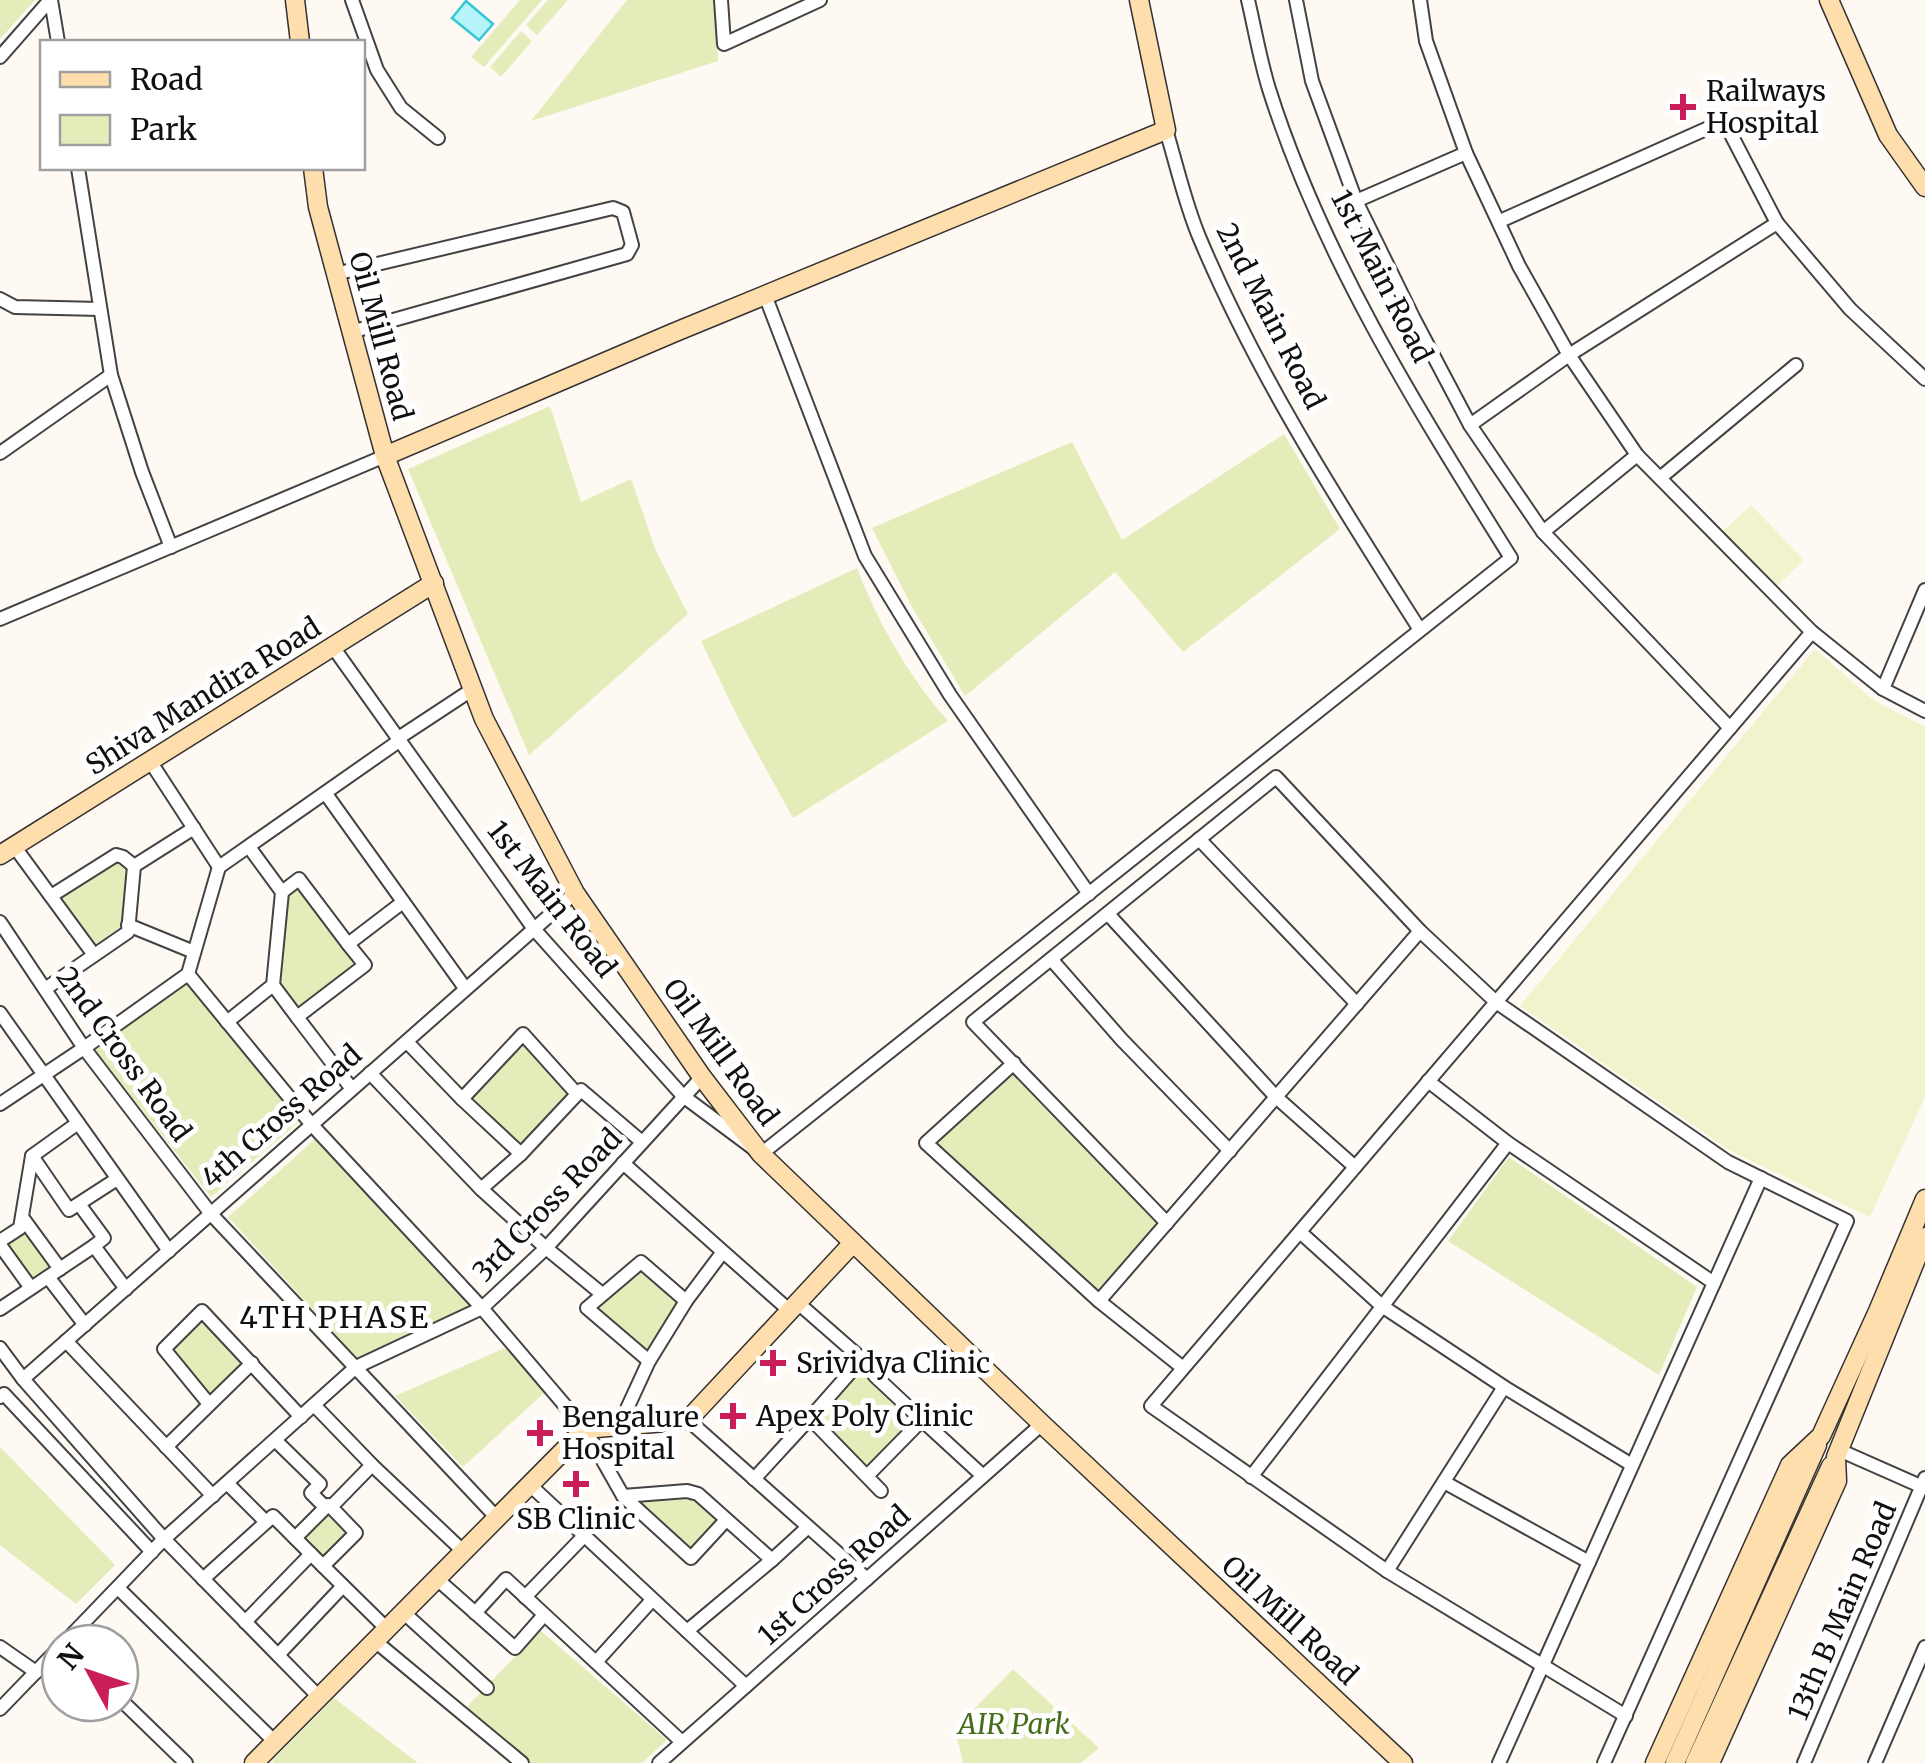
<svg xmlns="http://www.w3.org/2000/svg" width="1925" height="1763" viewBox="0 0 1925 1763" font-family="Merriweather,serif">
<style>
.green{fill:#e4edba}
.pitch{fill:#f2f3cc}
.water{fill:#b5f5fa;stroke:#37c6d5;stroke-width:2.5}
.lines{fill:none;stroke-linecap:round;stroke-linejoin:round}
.street-casing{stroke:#434343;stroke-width:16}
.secondary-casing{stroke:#323232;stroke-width:21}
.street{stroke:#fff;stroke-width:12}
.secondary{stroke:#ffdeae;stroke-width:18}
.poi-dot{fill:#ca1e5b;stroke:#fff;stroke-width:4}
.labels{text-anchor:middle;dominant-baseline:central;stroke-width:10;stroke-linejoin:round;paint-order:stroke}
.poi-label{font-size:28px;fill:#101010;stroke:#fff;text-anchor:start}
.street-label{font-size:28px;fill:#101010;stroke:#fff}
.park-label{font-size:28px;font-style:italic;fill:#456d1b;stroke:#fff}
.neighbourhood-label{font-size:30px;letter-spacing:2.5px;fill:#101010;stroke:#fff}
</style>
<rect width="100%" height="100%" fill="#fff9f3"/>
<g class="green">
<polygon points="0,0 35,0 0,39"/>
<polygon points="520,0 542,0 484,67 471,57"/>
<polygon points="548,0 568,0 537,35 526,25"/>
<polygon points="627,0 717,0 718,61 531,121"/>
<polygon points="521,31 532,41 501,77 490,67"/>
<polygon points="550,406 581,502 631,479 656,551 688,614 529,755 408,469"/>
<polygon points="1284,434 1340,529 1183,652 1115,572 965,696 912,607 872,528 1072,442 1122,540"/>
<path d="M857,568C879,625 908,675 948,721L793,818L739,720L701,641Z"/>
<polygon points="116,861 130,870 122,926 93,946 61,898"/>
<polygon points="300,885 359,964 299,1011 279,984 286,897"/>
<polygon points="190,979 300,1121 211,1197 95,1050"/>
<polygon points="525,1041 573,1093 523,1148 469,1098"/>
<polygon points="1014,1063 1167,1223 1099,1301 926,1143"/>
<polygon points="315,1139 473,1305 359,1360 228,1217"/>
<polygon points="1509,1157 1697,1287 1659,1375 1448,1241"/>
<polygon points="28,1228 54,1264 30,1282 3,1246"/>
<polygon points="641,1268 679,1301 646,1352 595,1307"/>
<polygon points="204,1317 245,1363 210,1396 170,1350"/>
<polygon points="505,1348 545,1392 463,1467 395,1396"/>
<polygon points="859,1365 919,1420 867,1473 813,1417"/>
<polygon points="0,1447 115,1565 76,1604 0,1545"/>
<polygon points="686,1494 695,1497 720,1520 690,1552 633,1500"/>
<polygon points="327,1508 352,1533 323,1562 298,1537"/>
<polygon points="540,1630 667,1740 642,1763 531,1763 464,1710"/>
<polygon points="1013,1669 1099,1748 1081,1763 963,1763 955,1729"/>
<polygon points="334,1698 418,1763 419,1763 274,1763 272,1761"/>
</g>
<g class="pitch">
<polygon points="1751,505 1804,560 1775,588 1722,532"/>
<polygon points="1815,649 1872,699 1925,727 1925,1097 1870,1217 1732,1152 1520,1006"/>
</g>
<polygon class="water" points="466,1 493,24 479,40 452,18"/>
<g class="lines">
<g class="street-casing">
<g id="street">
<polyline points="51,0 58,42"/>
<polyline points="352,0 377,70 401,108 438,138"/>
<polyline points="721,0 724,44 820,0"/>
<polyline points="1296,0 1312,81 1356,201 1414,319 1470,425 1543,532 1730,728"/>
<polyline points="1420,0 1426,41 1466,153 1519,266 1569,355 1637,455 1812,632 1883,689 1925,711"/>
<polyline points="0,57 50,0"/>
<path d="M1166,130C1177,166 1185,204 1200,239C1258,377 1340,504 1420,630"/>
<polyline points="78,168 111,375 142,472 171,547"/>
<polyline points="1356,201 1466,153"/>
<polyline points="1500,221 1724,121 1777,223"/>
<polyline points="335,274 613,208 623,212 632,245 627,254 351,332"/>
<polyline points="765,295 865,556 950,695 1089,894"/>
<polyline points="0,299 15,307 100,309"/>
<polyline points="1470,425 1569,355 1777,223 1850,309 1925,379"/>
<polyline points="0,453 111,375"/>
<polyline points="1660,478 1796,365"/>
<polyline points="1543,532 1637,455"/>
<polyline points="0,619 385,456"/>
<path d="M333,647L534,929L683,1096L761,1154L1511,558C1418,409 1322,257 1269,89C1260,60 1255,30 1248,0"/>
<polyline points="1883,689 1925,590"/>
<polyline points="397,739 473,689"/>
<polyline points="150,761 219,867"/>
<polyline points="326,794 465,988"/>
<polyline points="1199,839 1357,1004"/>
<polyline points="14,846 94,955"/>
<polyline points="134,866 194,828"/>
<polyline points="219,867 399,741"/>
<polyline points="282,892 299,879 348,944"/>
<polyline points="51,896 116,855 123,857 134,866"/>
<polyline points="1108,914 1276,1097 1355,1167"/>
<polyline points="0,922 84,1048 211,1214 497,1518"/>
<polyline points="128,925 194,952"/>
<polyline points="1051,959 1122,1040 1230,1151"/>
<polyline points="188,974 312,1125 482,1308 585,1429 623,1496 691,1558 726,1520"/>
<polyline points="273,985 297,1017"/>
<polyline points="45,989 128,932 134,866"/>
<polyline points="0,1013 169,1251"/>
<polyline points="227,1022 273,985 282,892 249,847"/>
<polyline points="407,1042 462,1099 521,1154 481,1189"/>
<polyline points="1014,1063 926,1143 1099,1301 1183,1368"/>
<polyline points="370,1073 481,1189 546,1248 602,1294"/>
<polyline points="1428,1081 1508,1143 1714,1283"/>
<polyline points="352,1089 297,1017 365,965 348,944 403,902"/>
<polyline points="462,1099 523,1034 577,1094"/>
<polyline points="0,1104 84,1048 188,974 219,867"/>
<polyline points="521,1154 581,1090 642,1142"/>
<polyline points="32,1156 69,1210 117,1179"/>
<polyline points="623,1163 790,1311"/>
<polyline points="79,1204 104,1238 94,1246"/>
<polyline points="22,1217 60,1269"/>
<polyline points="1167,1223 973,1022 1276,777 1420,931 1496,1002 1728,1162 1847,1221 1604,1763"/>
<polyline points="1300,1232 1382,1306 1504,1387 1632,1465"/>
<polyline points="0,1241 20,1228 32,1156 78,1123"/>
<polyline points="0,1245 31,1288"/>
<polyline points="48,1277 85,1325"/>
<polyline points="1099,1301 1420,931"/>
<polyline points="798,1303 862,1359 875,1376 922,1420 867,1476"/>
<polyline points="0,1309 94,1246 126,1289"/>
<polyline points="66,1341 213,1496"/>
<polyline points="0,1348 23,1379 164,1539 319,1697"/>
<polyline points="862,1359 810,1418 881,1491"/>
<polyline points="649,1361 587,1308 641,1262 686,1301"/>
<polyline points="23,1379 575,893"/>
<polyline points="0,1397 4,1394 152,1552"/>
<polyline points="209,1404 164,1349 202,1311 301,1417"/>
<polyline points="314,1405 372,1465 464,1552"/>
<polyline points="688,1420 867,1579"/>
<polyline points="922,1420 983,1476"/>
<polyline points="619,1426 649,1361 686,1301 722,1253"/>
<polyline points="275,1440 320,1484 311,1493 325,1507"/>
<polyline points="166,1447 252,1363"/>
<polyline points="1839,1450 1925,1488"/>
<polyline points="372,1465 331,1507 356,1533 323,1566 387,1629"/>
<polyline points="1251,1477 1508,1143"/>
<polyline points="754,1479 810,1418"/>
<polyline points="1444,1482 1589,1562"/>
<polyline points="227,1483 266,1522"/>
<polyline points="530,1485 746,1686"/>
<polyline points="623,1496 687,1491 698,1494 772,1560 808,1527"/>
<polyline points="295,1538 328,1505"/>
<polyline points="1387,1571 1504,1387"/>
<polyline points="203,1579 273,1516 323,1566"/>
<polyline points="437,1579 515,1648 544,1615"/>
<polyline points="118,1588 275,1742"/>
<polyline points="525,1597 584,1536"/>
<polyline points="403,1612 487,1688"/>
<polyline points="475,1613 506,1579 682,1742"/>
<polyline points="245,1622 311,1554"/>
<polyline points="687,1631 772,1560"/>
<polyline points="375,1641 522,1763"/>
<polyline points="64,1643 164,1539 356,1367 482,1308 546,1248 702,1077"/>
<polyline points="0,1647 36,1672"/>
<polyline points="278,1655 343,1586"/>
<polyline points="596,1662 652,1600"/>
<polyline points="120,1699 186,1763"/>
<polyline points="0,1709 60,1647"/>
<polyline points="1626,1716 1387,1571 1151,1406 1812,632"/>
<polyline points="659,1763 1042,1424"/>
<polyline points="1499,1763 1761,1178"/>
<polyline points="1804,1763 1925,1478"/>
<polyline points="1875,1763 1925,1647"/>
</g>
</g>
<g class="secondary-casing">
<g id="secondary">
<polyline points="295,0 300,42"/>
<polyline points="1829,0 1888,135 1925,187"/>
<polyline points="313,168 318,207 385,456 484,719 575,893 702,1077 761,1154 1042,1424 1403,1763"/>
<polyline points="385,456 673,333 1166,130 1139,0"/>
<polyline points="0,855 434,583"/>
<polyline points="254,1763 585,1429 688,1420 853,1243"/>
<polyline points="1655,1763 1790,1465 1821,1436 1878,1311 1925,1199"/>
<polyline points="1675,1763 1817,1445"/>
<polyline points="1695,1763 1831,1466"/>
<polyline points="1710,1763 1837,1481 1836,1457 1925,1237"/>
</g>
</g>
<use href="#street" class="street"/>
<use href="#secondary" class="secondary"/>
</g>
<g class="poi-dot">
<path d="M1678 92h10v10h10v10h-10v10h-10v-10h-10v-10h10z"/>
<path d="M768 1348h10v10h10v10h-10v10h-10v-10h-10v-10h10z"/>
<path d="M728 1401h10v10h10v10h-10v10h-10v-10h-10v-10h10z"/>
<path d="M535 1418h10v10h10v10h-10v10h-10v-10h-10v-10h10z"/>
<path d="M571 1469h10v10h10v10h-10v10h-10v-10h-10v-10h10z"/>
</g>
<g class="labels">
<g class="poi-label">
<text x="1706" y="91">Railways<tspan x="1706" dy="32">Hospital</tspan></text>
<text x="796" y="1363">Srividya Clinic</text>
<text x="756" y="1416">Apex Poly Clinic</text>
<text x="562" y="1417">Bengalure<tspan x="562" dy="32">Hospital</tspan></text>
<text x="576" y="1519" text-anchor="middle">SB Clinic</text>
</g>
<g class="street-label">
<text transform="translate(1382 276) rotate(63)">1st Main Road</text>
<text transform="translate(1271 316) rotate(63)">2nd Main Road</text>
<text transform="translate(381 336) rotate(75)">Oil Mill Road</text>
<text transform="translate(203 696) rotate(-32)">Shiva Mandira Road</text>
<text transform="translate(552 899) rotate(52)">1st Main Road</text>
<text transform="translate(721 1052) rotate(54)">Oil Mill Road</text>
<text transform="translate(124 1054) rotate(54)">2nd Cross Road</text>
<text transform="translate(281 1116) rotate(-41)">4th Cross Road</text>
<text transform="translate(547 1205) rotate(-46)">3rd Cross Road</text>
<text transform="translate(834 1575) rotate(-42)">1st Cross Road</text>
<text transform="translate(1842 1611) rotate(-67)">13th B Main Road</text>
<text transform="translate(1290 1620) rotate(43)">Oil Mill Road</text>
</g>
<g class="park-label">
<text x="1014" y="1724">AIR Park</text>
</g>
<g class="neighbourhood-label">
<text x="335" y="1317">4TH PHASE</text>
</g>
</g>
<rect x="40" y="40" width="325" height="130" fill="#ffffff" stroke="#9f9f9f" stroke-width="2.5"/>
<rect x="60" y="72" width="50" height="15" fill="#ffdeae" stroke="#9f9f9f" stroke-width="2.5"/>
<text x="130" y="90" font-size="30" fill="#101010">Road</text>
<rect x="60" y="115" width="50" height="30" fill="#e4edba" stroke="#9f9f9f" stroke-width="2.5"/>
<text x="130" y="140" font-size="30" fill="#101010">Park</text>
<g transform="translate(90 1673) rotate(310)"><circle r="48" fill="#ffffff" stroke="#9f9f9f" stroke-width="2.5"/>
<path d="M0-8L18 38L0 25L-18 38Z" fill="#ca1e5b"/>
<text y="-15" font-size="28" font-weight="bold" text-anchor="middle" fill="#101010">N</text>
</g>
</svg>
